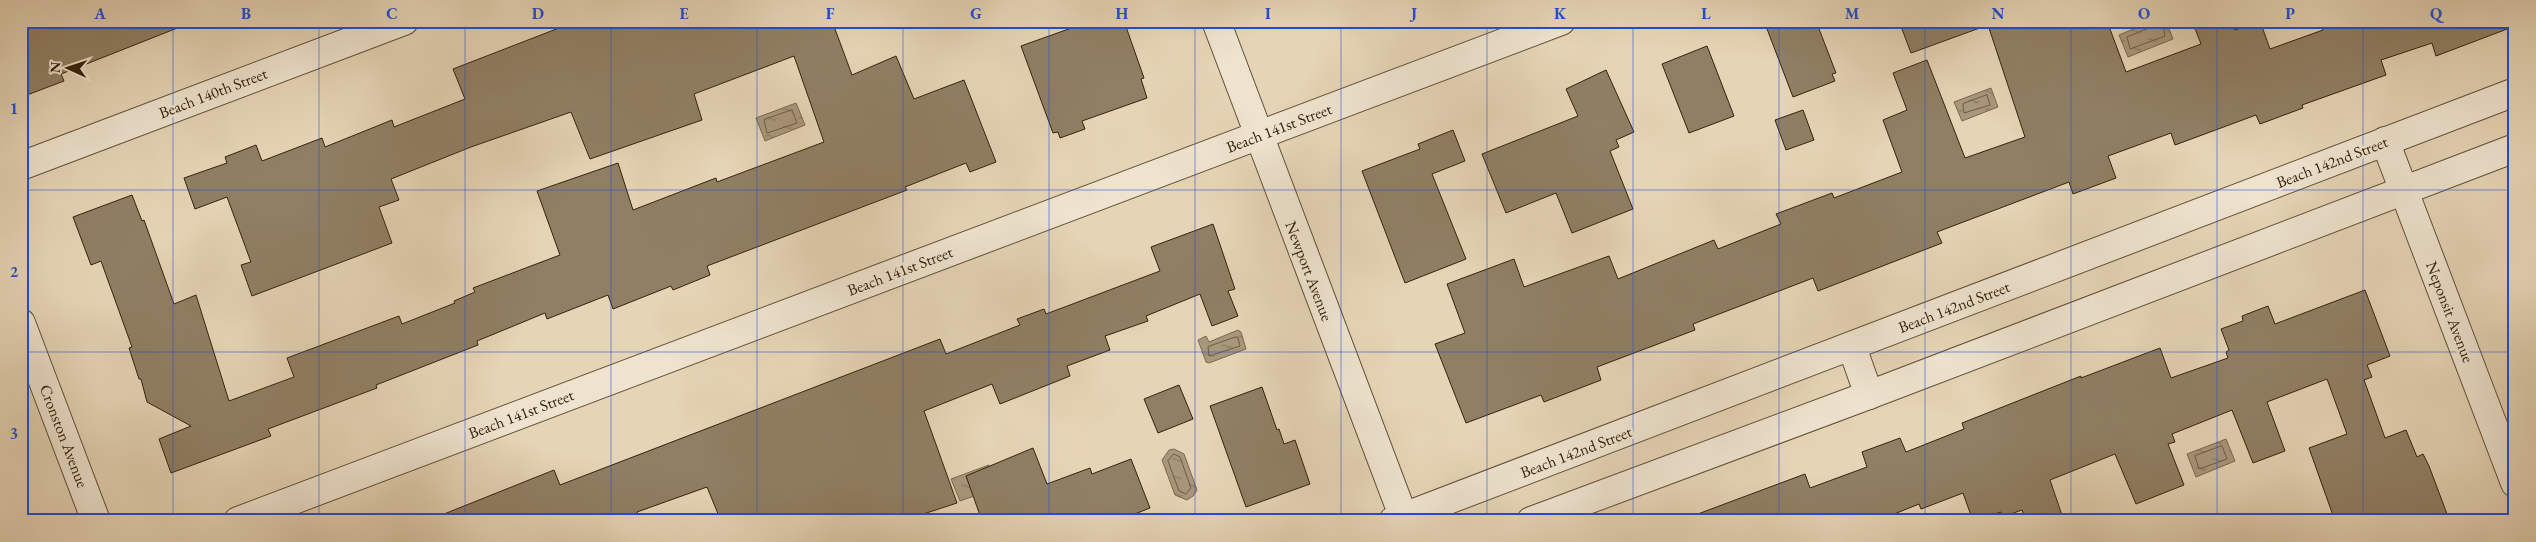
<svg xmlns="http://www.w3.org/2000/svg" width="2536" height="542" viewBox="0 0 2536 542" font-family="'EB Garamond',serif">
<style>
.water{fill:url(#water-ripples);stroke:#7a684f}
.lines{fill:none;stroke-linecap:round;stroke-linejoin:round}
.shore{stroke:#6e5c44;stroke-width:1}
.building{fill:#907f64;stroke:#34220c}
.minor-casing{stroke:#604e36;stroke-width:30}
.minor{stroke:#eee3cf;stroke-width:28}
.grid{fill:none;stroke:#1d4ed8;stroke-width:1;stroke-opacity:0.55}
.labels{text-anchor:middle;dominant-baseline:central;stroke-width:5;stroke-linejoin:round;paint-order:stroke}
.street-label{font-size:16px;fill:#34220c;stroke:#eee3cf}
.neatline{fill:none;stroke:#1d4ed8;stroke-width:2}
.grid-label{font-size:16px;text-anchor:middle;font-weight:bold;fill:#1d4ed8}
</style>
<defs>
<pattern id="water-ripples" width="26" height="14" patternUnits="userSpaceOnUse" patternTransform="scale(1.25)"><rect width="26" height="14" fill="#a9977c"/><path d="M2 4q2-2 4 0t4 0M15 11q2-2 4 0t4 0" fill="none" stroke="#8a7b64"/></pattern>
</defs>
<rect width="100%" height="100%" fill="#e5d4b5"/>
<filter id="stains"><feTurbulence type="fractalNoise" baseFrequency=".004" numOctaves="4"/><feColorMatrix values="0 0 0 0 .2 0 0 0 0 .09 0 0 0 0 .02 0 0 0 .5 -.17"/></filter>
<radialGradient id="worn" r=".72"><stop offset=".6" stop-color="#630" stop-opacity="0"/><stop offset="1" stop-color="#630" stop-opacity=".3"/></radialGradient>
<g class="water">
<polygon points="2152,21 2166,21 2173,39 2128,57 2119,35"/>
<polygon points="1991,88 1998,107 1962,121 1954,102"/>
<polygon points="796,103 805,125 765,141 756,118"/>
<polygon points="1238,330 1241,332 1246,349 1209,363 1206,362 1198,340 1206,336 1209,342"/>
<polygon points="2226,439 2235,461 2196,477 2187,454"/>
<polygon points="1174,449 1184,454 1197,490 1193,496 1187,500 1175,495 1162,460 1169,450"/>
<polygon points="989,465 997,488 960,501 951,479"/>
</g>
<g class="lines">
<g class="shore">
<polyline points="2152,21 2149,28 2127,37 2130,49 2165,36 2162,21"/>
<polygon points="1987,95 1990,105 1964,113 1963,104"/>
<polygon points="792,110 797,123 767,133 764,120"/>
<polygon points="1236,337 1238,338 1240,346 1209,356 1208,347"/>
<polygon points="2222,446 2227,459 2199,469 2195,456"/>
<polygon points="1174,454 1180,457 1191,488 1186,494 1179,491 1168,461"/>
</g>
</g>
<g class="building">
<polygon points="21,21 189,21 190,23 61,74 64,81 27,95 21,80"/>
<polygon points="577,21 832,21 852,75 896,56 914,99 964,80 996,162 970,172 966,163 905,187 907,190 707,266 710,275 673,290 671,286 613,309 608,295 547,319 545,313 477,341 478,345 376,385 377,388 268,429 271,436 171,473 159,439 191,426 147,402 141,379 139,379 129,348 132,347 101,261 91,265 73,217 132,195 142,221 144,220 174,304 196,295 229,401 294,377 287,358 399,316 402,324 455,303 454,301 475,292 473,288 560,255 537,191 618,163 633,210 716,178 717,182 824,142 794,56 694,94 702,120 590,159 571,112 471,147 391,179 399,200 379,207 392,243 252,296 241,265 251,262 227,197 195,209 184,178 227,163 225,157 256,145 262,161 322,138 325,147 392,120 394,127 465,99 453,69"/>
<polygon points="1091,21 1124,21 1144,78 1141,79 1147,98 1082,121 1085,129 1060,138 1058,132 1053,133 1021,46"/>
<polygon points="1764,21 1816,21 1836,73 1832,74 1835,81 1793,97"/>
<polygon points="1899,21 2107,21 2126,72 2201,44 2192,21 2232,21 2235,30 2260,21 2270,49 2323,30 2319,21 2515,21 2515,26 2436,56 2432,43 2381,60 2386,75 2302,105 2303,108 2260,124 2256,115 2175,145 2171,133 2108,156 2116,178 2073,194 2069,182 1937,232 1942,243 1818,291 1813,278 1693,324 1695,330 1597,367 1601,380 1544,402 1541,395 1466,423 1435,344 1465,333 1447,284 1514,259 1524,287 1609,256 1618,279 1714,240 1718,249 1781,224 1776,214 1832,193 1834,198 1902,172 1883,120 1907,110 1893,73 1927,60 1965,158 2025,137 1988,25 1911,53"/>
<polygon points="1707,46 1734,116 1689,133 1662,64"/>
<polygon points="1606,70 1634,132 1616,140 1619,147 1610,151 1633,209 1572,233 1556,193 1506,213 1482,154 1578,116 1566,89"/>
<polygon points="1803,110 1814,140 1786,150 1775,120"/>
<polygon points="1453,130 1465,161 1432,174 1466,259 1405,283 1362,171 1420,149 1418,144"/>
<polygon points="1213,224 1235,289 1228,291 1238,316 1212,326 1200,294 1146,316 1148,321 1105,336 1110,350 1067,366 1070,376 1000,404 992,384 924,411 957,503 902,521 721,521 707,487 637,512 638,514 619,521 434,521 434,518 554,470 560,485 940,339 946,354 1020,325 1017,319 1044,309 1046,314 1160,271 1151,247"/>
<polygon points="2365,290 2390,356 2367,365 2372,377 2364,380 2385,438 2406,430 2417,457 2423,454 2429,466 2447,514 2431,521 2335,521 2309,448 2347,434 2327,379 2267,402 2285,451 2253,463 2232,410 2172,434 2175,442 2168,444 2184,485 2136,504 2115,454 2050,480 2064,521 2026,521 2022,510 2002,517 2001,512 1973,521 1963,493 1921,509 1919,504 1877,521 1688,521 1687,518 1805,474 1810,488 1867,467 1862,452 1900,438 1906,452 1964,429 1962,423 2081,376 2081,378 2160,348 2171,378 2228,358 2226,352 2229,350 2221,329 2243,321 2242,316 2268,306 2275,324"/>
<polygon points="1179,385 1193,419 1158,433 1144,399"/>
<polygon points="1262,387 1277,430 1279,429 1284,444 1295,440 1310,484 1246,507 1210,406"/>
<polygon points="1033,448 1047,484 1090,468 1092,474 1131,459 1150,508 1117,521 982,521 966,476"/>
</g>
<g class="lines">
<g class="minor-casing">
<g id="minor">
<polyline points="1216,21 1405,521"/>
<polyline points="2385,141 2515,483"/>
<polyline points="21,166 404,21"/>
<polyline points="21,323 96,521"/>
<polyline points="1852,347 1869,395"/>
<polyline points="238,521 1561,21"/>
<polyline points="1393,521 2515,92"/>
<polyline points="1531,521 1869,395 2515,148"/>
</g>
</g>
<use href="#minor" class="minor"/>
</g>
<path class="grid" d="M173,21V521M319,21V521M465,21V521M611,21V521M757,21V521M903,21V521M1049,21V521M1195,21V521M1341,21V521M1487,21V521M1633,21V521M1779,21V521M1925,21V521M2071,21V521M2217,21V521M2363,21V521M21,190H2515M21,352H2515"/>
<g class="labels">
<g class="street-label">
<text transform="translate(213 93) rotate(-21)">Beach 140th Street</text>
<text transform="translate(1279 128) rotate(-21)">Beach 141st Street</text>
<text transform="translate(2332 162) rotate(-21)">Beach 142nd Street</text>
<text transform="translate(900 271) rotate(-21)">Beach 141st Street</text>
<text transform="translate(1309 271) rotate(69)">Newport Avenue</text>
<text transform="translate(1954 307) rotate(-21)">Beach 142nd Street</text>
<text transform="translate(2450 312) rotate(69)">Neponsit Avenue</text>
<text transform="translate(521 414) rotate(-21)">Beach 141st Street</text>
<text transform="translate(64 436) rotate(69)">Cronston Avenue</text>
<text transform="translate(1576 452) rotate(-21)">Beach 142nd Street</text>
</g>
</g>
<rect width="2536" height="542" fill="none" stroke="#e5d4b5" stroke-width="55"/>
<g transform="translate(68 68) rotate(273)" stroke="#eee3cf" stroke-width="4" paint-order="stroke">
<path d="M0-4L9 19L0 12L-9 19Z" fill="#34220c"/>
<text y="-8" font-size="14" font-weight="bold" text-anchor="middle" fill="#34220c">N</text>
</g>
<rect x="28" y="28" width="2480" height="486" class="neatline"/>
<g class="grid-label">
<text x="100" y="19">A</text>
<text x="246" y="19">B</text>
<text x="392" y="19">C</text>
<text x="538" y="19">D</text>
<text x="684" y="19">E</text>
<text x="830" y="19">F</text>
<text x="976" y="19">G</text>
<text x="1122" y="19">H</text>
<text x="1268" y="19">I</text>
<text x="1414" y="19">J</text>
<text x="1560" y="19">K</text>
<text x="1706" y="19">L</text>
<text x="1852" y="19">M</text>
<text x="1998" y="19">N</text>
<text x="2144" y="19">O</text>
<text x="2290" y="19">P</text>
<text x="2436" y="19">Q</text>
<text x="14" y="114">1</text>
<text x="14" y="277">2</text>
<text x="14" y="439">3</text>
</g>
<rect width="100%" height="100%" filter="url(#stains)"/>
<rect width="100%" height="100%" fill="url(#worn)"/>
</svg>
